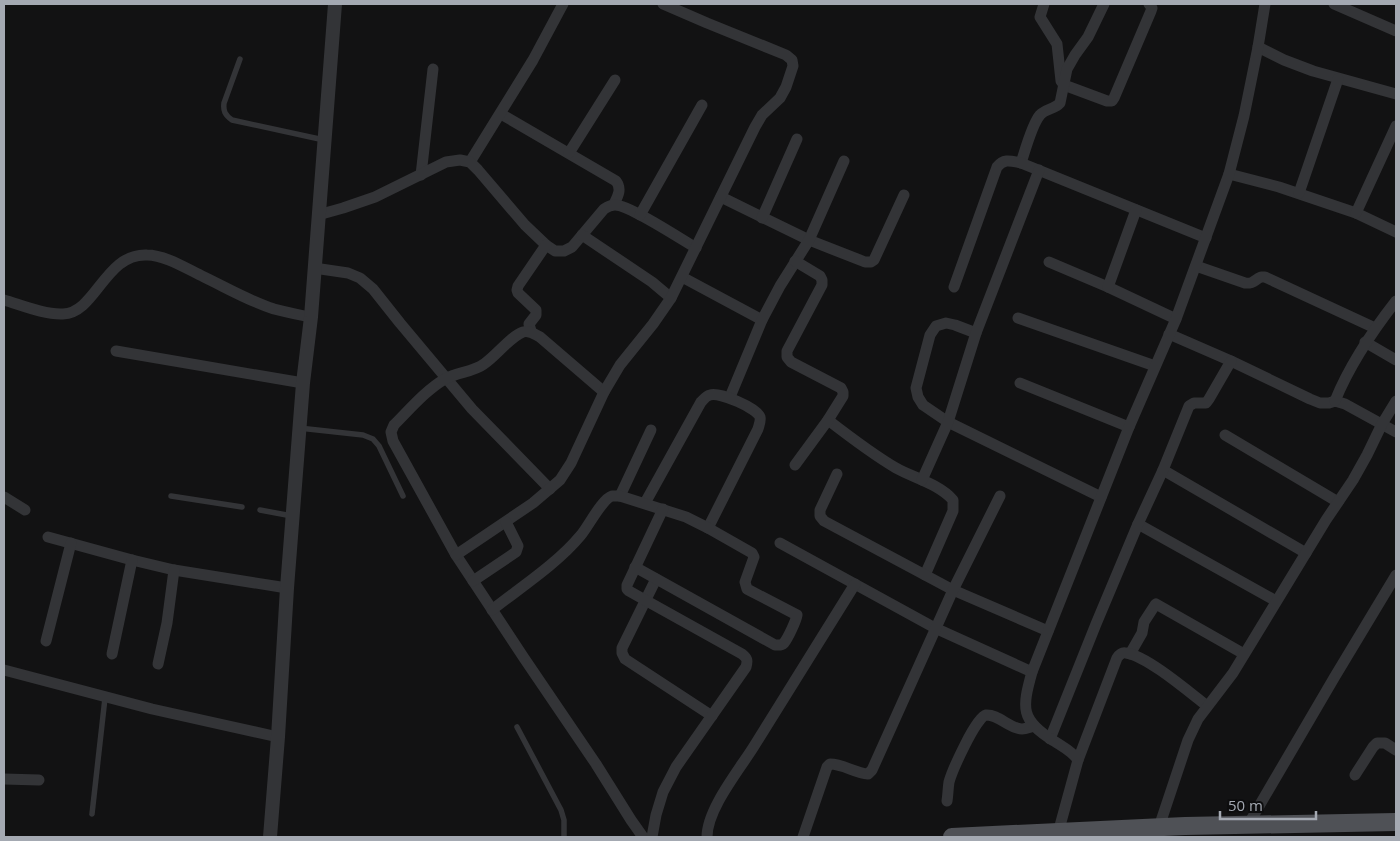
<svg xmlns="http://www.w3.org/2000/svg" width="1400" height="841" viewBox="0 0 1400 841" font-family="'Open Sans',sans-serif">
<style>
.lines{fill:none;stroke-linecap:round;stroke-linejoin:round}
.service{stroke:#333437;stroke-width:5.5}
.minor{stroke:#333437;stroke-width:11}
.tertiary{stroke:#333437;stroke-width:14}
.primary{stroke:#4f5156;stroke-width:18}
</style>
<rect width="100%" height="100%" fill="#121213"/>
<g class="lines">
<g class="service">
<path d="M240,59L224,103C223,111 225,115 232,120L324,140"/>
<polyline points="299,428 363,435 373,439 379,446 403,496"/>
<polyline points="171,496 242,507"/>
<polyline points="260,510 292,516"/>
<polyline points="517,727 561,810 564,820 564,837"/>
<polyline points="92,814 105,698"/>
</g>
<g class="minor">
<polyline points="1044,4 1040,17 1057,44 1061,81 1064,85 1107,101 1112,101 1114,98 1151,11 1152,8 1149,4"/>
<polyline points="1334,4 1396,31"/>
<polyline points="1258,47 1284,60 1313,71 1396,94"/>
<path d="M501,114L616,181C622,189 618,196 614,204"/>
<polyline points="569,153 615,80"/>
<polyline points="470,162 533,60 563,4"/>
<path d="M1021,163C1025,151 1032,124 1040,115C1045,109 1055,109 1060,103L1067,69L1075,55L1088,37L1104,4"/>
<polyline points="1229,174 1279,187 1356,213 1396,232"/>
<polyline points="421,175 433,69"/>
<polyline points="1299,193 1338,79"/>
<polyline points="721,197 809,240 865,262 871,262 874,260 904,195"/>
<polyline points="1356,213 1396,126"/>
<path d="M318,215L343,208L375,197L446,162L460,160L470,162L478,170L525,225L546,245L555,251H564L572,247L604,209C607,207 611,205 615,205C629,205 681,239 696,248"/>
<polyline points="640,215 702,105"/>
<polyline points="762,218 797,139"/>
<polyline points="582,235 652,282 671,298"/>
<polyline points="1049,262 1108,287 1176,319"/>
<path d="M1196,266L1245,283C1254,284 1254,280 1261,277H1265L1375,328"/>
<polyline points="314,268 348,273 360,278 373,289 400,323 472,409 550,489"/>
<polyline points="682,277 762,320"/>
<path d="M954,287L997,167C1004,158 1011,161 1021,163L1206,238"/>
<polyline points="1108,287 1136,210"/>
<path d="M4,300C21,305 45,315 63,314C96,313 105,253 147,255C165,255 187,269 204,277C227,288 249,301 274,309C286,312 298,315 311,317"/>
<polyline points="1018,318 1155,366"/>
<polyline points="531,331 529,324 536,315 536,310 518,293 517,290 518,286 546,245"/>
<polyline points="976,333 955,325 946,323 936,326 930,335 916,388 918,397 923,405 948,422 1101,497"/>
<polyline points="1169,334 1231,361 1310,399 1320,403 1329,403 1335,401 1345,404 1396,432"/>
<polyline points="1365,342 1396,360"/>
<polyline points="116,351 303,383"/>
<polyline points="1020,383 1129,427"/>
<path d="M604,392L540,337C534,334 530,330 523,332C511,336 496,356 484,364C473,372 458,372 445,379C426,390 410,409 394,425L391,432L393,441L456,555L524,658L596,764L631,820L643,837"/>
<polyline points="730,397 762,320 780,286 809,240 844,161"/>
<path d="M1335,401C1350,364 1371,333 1396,301"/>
<path d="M828,420C850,437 872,454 896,468C914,478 939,484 953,500V511L925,575"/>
<polyline points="1225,435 1338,502"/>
<polyline points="795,465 828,420 843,396 843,392 841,388 791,362 787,357 787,351 822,285 822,280 820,276 795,261"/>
<polyline points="1163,470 1306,553"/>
<polyline points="837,474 820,510 820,516 824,521 953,590 1048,631"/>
<polyline points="922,480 948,422 976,333 1039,170"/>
<polyline points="620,496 651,430"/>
<polyline points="4,497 25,510"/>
<path d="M645,503L701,402C704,399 706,396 710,395C720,392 757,408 760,417C761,421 759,425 758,429L708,528"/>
<polyline points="1138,524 1276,601"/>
<polyline points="48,537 132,560 174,570 287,588"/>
<polyline points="780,543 935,628 1032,672"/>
<polyline points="456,555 533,503 560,480 571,463 604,392 620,365 653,324 671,298 755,127 762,115 780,98 786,87 793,66 792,60 786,55 707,23 663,4"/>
<polyline points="656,579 622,648 622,653 625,659 712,716"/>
<polyline points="473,581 516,552 518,546 506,522"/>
<path d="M492,610C521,587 557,564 581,535C588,527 602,499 612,496C614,496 617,496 620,496L686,517L708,528L752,553L754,557L745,582L747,589L795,614L797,615C796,621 788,638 784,643C781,646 779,645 775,645L635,567"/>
<polyline points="46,641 71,543"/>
<polyline points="112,654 132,560"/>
<polyline points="1130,654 1142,633 1144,622 1155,605 1156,604 1244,654"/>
<polyline points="158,664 167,623 174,570"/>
<polyline points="4,670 152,709 278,737"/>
<polyline points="1050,739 1096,624 1138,524 1163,470 1189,406 1194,403 1206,403 1209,399 1231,361"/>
<path d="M1078,760L1117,658C1119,655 1122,652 1126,653C1147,656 1189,692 1207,706"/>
<polyline points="1355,775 1373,747 1377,743 1385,743 1396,750"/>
<polyline points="4,779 39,780"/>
<path d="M947,801C948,795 948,788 949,782C952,771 976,717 986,715C998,714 1010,729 1022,729C1026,729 1030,727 1034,726"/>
<polyline points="1248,825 1334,678 1396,575"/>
<polyline points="1159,827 1188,740 1198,719 1233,673 1326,520 1353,480 1367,455 1382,424 1396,401"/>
<path d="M1058,833L1078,760C1072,751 1063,747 1054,741C1020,720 1022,708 1032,672L1129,427L1176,319L1229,174L1244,116L1258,47L1265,4"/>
<path d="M652,837L656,815L663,792L676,767L746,667C748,660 747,658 742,654L645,600L629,591L627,589V585L663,509"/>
<path d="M707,837C707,808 741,768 756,743C789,690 822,637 855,584"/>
<path d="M803,837L827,767L830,764C843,764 855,773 868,774L872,770L953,590L1000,496"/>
</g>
<polyline class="tertiary" points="270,837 278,737 287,588 303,383 311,317 335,4"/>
<polyline class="primary" points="952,837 1185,826 1396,822"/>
</g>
<rect width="1400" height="841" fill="none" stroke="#a4a9b2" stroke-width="10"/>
<path d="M1220 811v8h96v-8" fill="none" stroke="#a4a9b2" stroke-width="2.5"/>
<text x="1228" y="811" font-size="15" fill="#a4a9b2" stroke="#0d0d0e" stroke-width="4" paint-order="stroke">50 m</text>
</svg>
